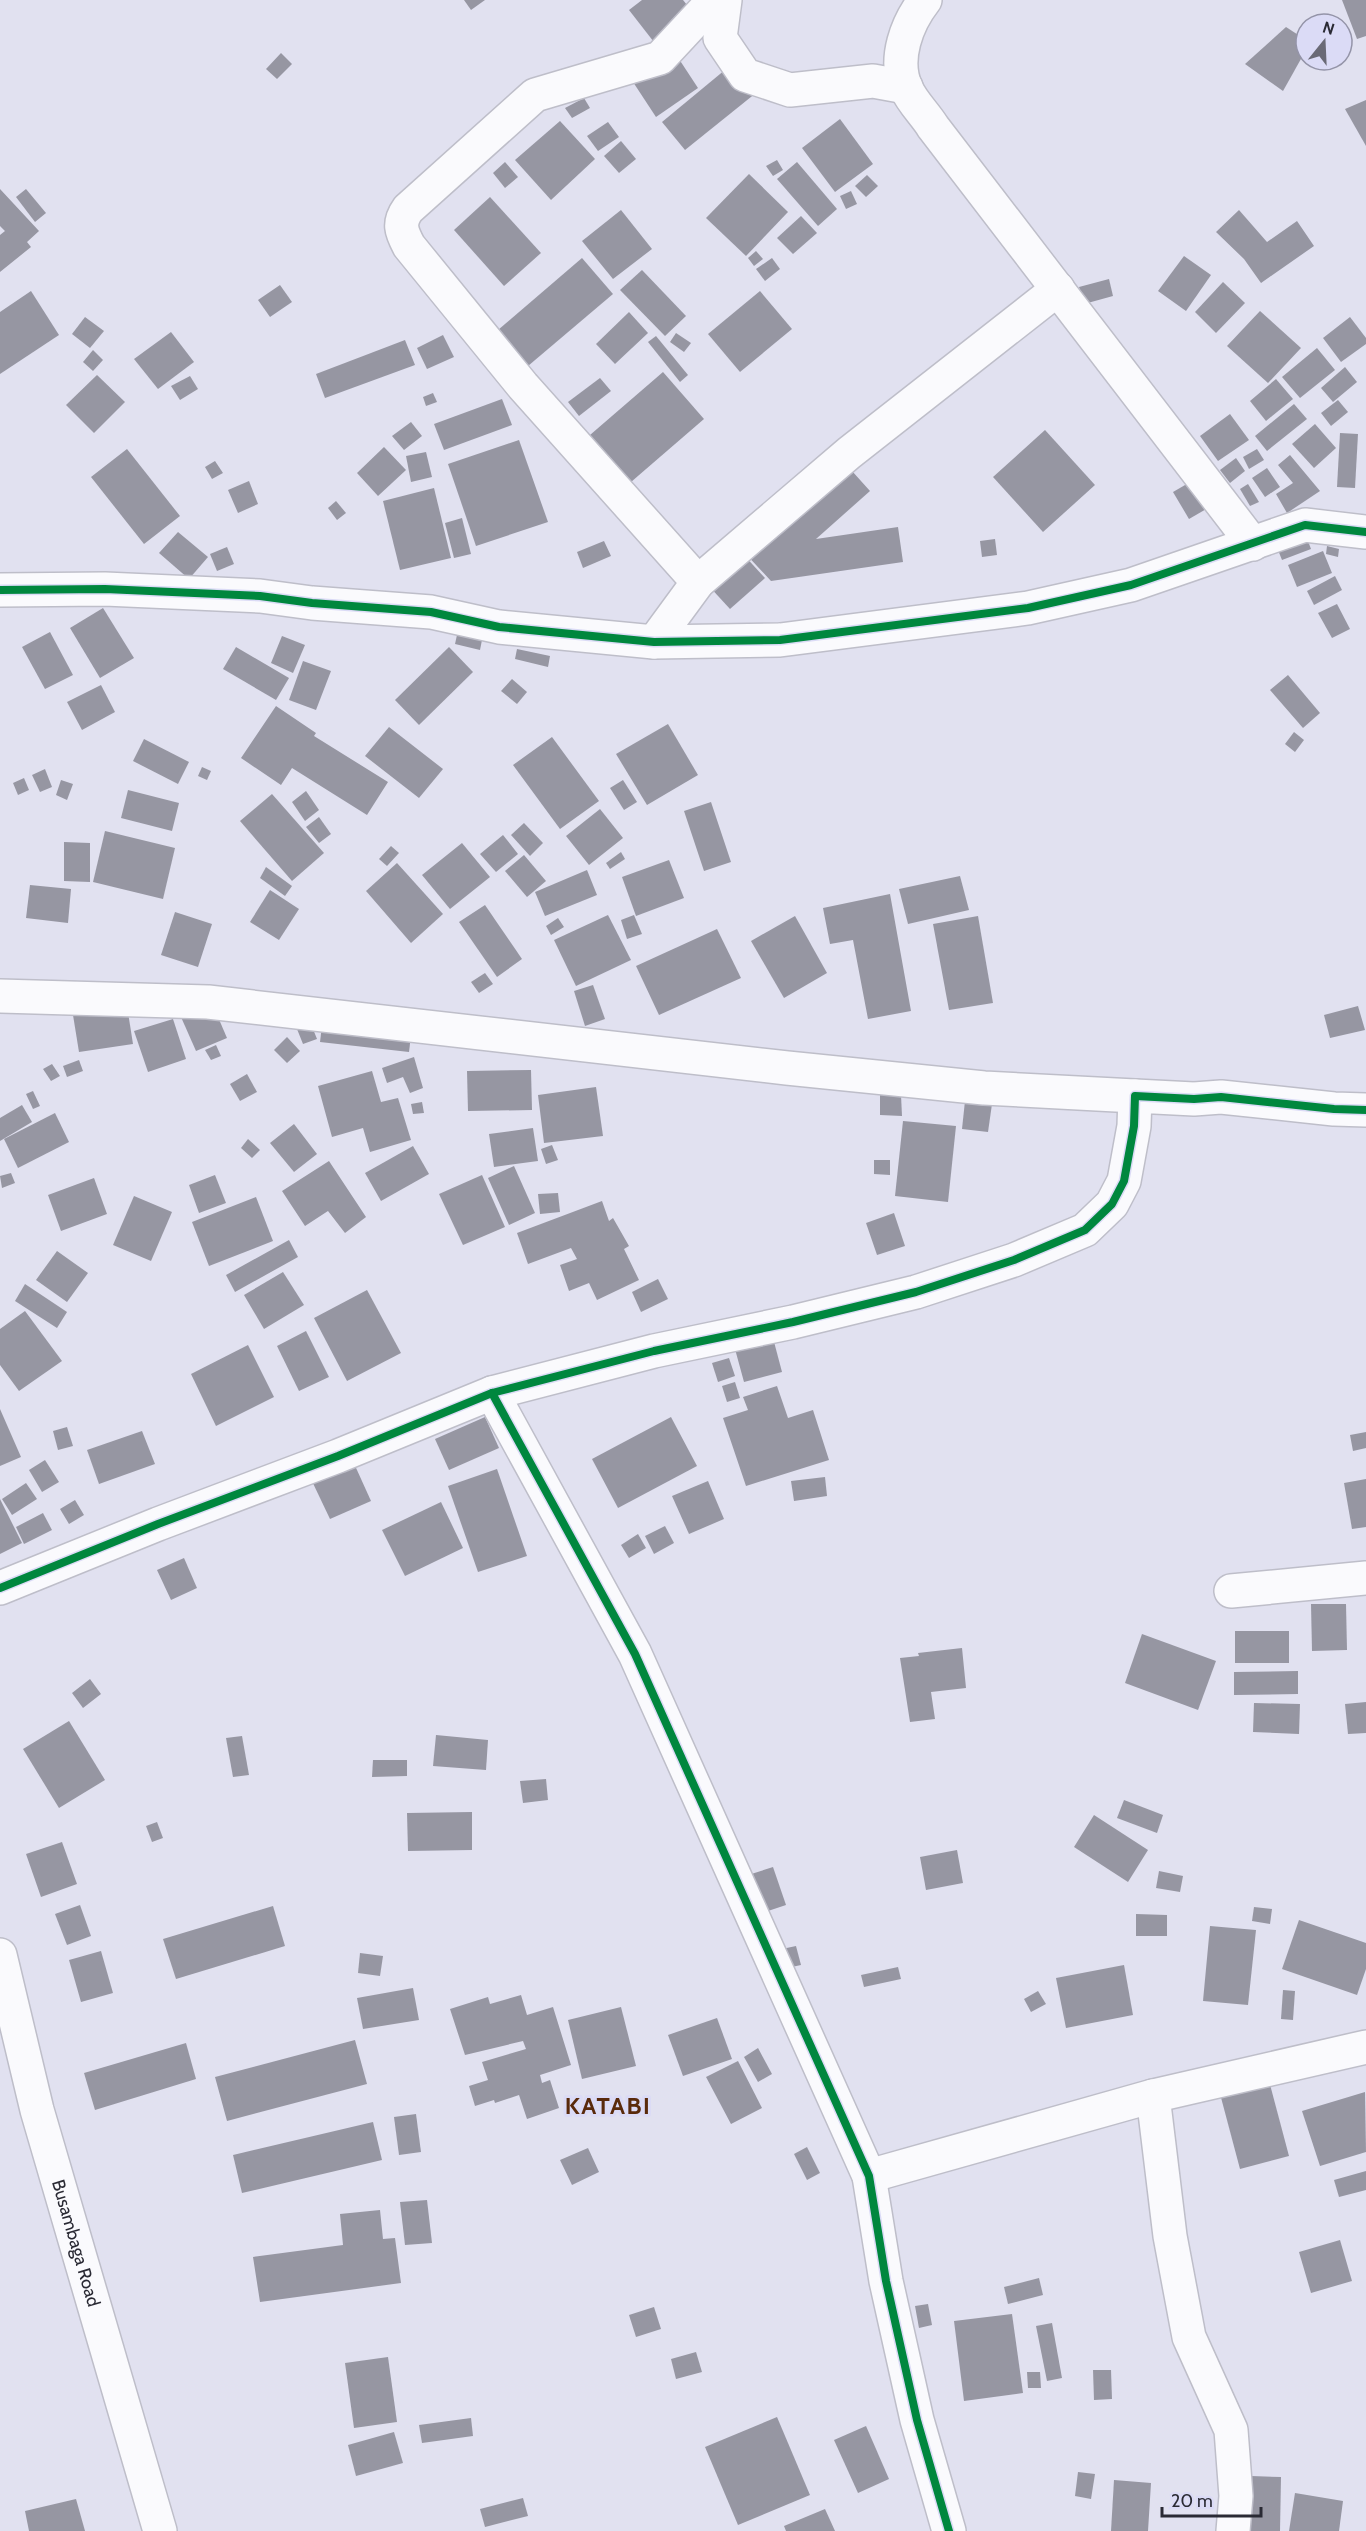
<svg xmlns="http://www.w3.org/2000/svg" width="1366" height="2531" viewBox="0 0 1366 2531" font-family="Cabin,sans-serif">
<style>
.building{fill:#9696a2}
.lines{fill:none;stroke-linecap:round;stroke-linejoin:round}
.minor-casing{stroke:#bebec9;stroke-width:36}
.minor{stroke:#fafafd;stroke-width:33}
.cycleway-casing{stroke:#dbdbf6;stroke-width:11}
.cycleway{stroke:#00873e;stroke-width:8}
.labels{text-anchor:middle;dominant-baseline:central;stroke-width:6;stroke-linejoin:round;paint-order:stroke}
.street-label{font-size:18px;fill:#2a2a34;stroke:#dbdbf6}
.district-label{font-size:24px;font-weight:bold;letter-spacing:1.5px;fill:#592a0b;stroke:#dbdbf6}
</style>
<rect width="100%" height="100%" fill="#e1e1f0"/>
<g class="building">
<polygon points="464,0 485,0 471,10"/>
<polygon points="642,0 683,0 695,15 657,46 629,10"/>
<polygon points="1342,0 1366,0 1366,36 1357,39"/>
<polygon points="1286,27 1306,40 1306,50 1283,91 1245,64"/>
<polygon points="281,53 292,64 277,79 266,69"/>
<polygon points="675,53 698,88 656,117 633,82"/>
<polygon points="743,55 767,84 685,150 662,122"/>
<polygon points="584,98 590,108 572,118 565,108"/>
<polygon points="1366,100 1366,146 1345,109"/>
<polygon points="840,119 873,164 835,192 802,148"/>
<polygon points="560,121 595,159 551,200 515,160"/>
<polygon points="608,122 619,137 598,151 587,136"/>
<polygon points="621,141 636,159 619,173 604,156"/>
<polygon points="777,160 783,170 773,176 766,166"/>
<polygon points="505,162 518,177 505,188 493,173"/>
<polygon points="797,162 837,209 818,226 777,179"/>
<polygon points="749,174 788,212 746,256 706,218"/>
<polygon points="867,175 878,186 866,197 855,186"/>
<polygon points="0,189 39,231 27,242 31,247 0,272 0,235 5,231 0,226"/>
<polygon points="26,189 46,213 35,222 16,197"/>
<polygon points="851,191 857,204 846,209 840,196"/>
<polygon points="490,197 541,253 504,286 454,230"/>
<polygon points="621,210 652,249 613,279 582,241"/>
<polygon points="1239,210 1267,242 1297,221 1314,246 1261,283 1244,259 1216,232"/>
<polygon points="801,216 817,233 793,254 777,238"/>
<polygon points="756,251 763,259 754,266 748,258"/>
<polygon points="1184,256 1211,275 1186,311 1158,291"/>
<polygon points="582,258 613,294 528,366 498,330"/>
<polygon points="772,258 780,269 765,281 756,269"/>
<polygon points="642,270 686,316 665,336 620,290"/>
<polygon points="1109,279 1113,296 1084,304 1079,287"/>
<polygon points="1223,282 1245,303 1216,333 1195,312"/>
<polygon points="280,285 292,302 270,317 258,300"/>
<polygon points="31,291 59,335 0,374 0,312"/>
<polygon points="760,291 792,329 740,372 708,334"/>
<polygon points="1260,311 1301,348 1268,383 1227,346"/>
<polygon points="629,312 648,333 615,364 596,344"/>
<polygon points="85,317 104,331 90,348 72,334"/>
<polygon points="1350,317 1366,338 1366,344 1341,362 1323,338"/>
<polygon points="171,332 194,362 158,389 134,359"/>
<polygon points="676,333 691,343 684,352 670,342"/>
<polygon points="443,335 454,357 427,369 417,348"/>
<polygon points="656,336 688,375 680,382 648,342"/>
<polygon points="405,340 415,365 325,398 316,374"/>
<polygon points="1317,348 1335,370 1300,398 1282,377"/>
<polygon points="93,350 103,360 93,371 83,362"/>
<polygon points="1345,367 1357,382 1333,402 1321,388"/>
<polygon points="663,372 704,419 631,482 590,435"/>
<polygon points="97,375 125,402 94,433 66,405"/>
<polygon points="190,376 198,389 180,400 171,386"/>
<polygon points="600,378 611,391 579,416 568,402"/>
<polygon points="1276,379 1293,399 1266,421 1250,401"/>
<polygon points="433,393 437,402 426,406 423,397"/>
<polygon points="502,399 512,425 444,450 434,424"/>
<polygon points="1338,400 1348,412 1331,426 1321,413"/>
<polygon points="1294,404 1307,419 1267,451 1255,436"/>
<polygon points="1230,414 1249,440 1218,461 1200,436"/>
<polygon points="411,422 422,436 404,450 392,436"/>
<polygon points="1315,424 1336,448 1314,468 1292,444"/>
<polygon points="1045,430 1095,485 1043,532 993,477"/>
<polygon points="1340,433 1358,434 1355,488 1337,487"/>
<polygon points="519,440 548,522 476,546 448,464"/>
<polygon points="384,447 406,470 378,496 357,473"/>
<polygon points="127,449 180,516 144,544 91,477"/>
<polygon points="1257,449 1264,460 1249,469 1243,457"/>
<polygon points="426,452 432,477 411,482 406,456"/>
<polygon points="1290,455 1320,491 1287,513 1276,494 1293,483 1278,465"/>
<polygon points="1236,458 1245,471 1230,483 1220,470"/>
<polygon points="215,461 223,473 212,479 205,467"/>
<polygon points="843,461 870,491 816,539 898,527 903,562 771,581 743,551"/>
<polygon points="1267,468 1280,487 1265,497 1252,478"/>
<polygon points="249,481 258,504 238,513 228,490"/>
<polygon points="1192,481 1208,508 1189,519 1173,492"/>
<polygon points="1248,484 1259,502 1250,506 1240,489"/>
<polygon points="434,488 451,558 400,570 383,501"/>
<polygon points="336,501 346,513 337,520 328,508"/>
<polygon points="462,518 471,554 454,558 445,523"/>
<polygon points="178,532 208,557 189,579 159,553"/>
<polygon points="1305,533 1311,549 1282,560 1276,545"/>
<polygon points="995,539 997,555 982,557 980,541"/>
<polygon points="604,541 611,556 583,568 577,552"/>
<polygon points="731,541 765,578 730,609 696,572"/>
<polygon points="1327,546 1339,549 1338,557 1326,554"/>
<polygon points="227,547 234,564 217,571 210,554"/>
<polygon points="1323,551 1332,573 1297,587 1288,565"/>
<polygon points="1335,576 1342,590 1314,605 1307,591"/>
<polygon points="1337,604 1350,629 1332,638 1318,613"/>
<polygon points="103,608 134,658 100,678 70,628"/>
<polygon points="50,632 73,675 45,689 22,647"/>
<polygon points="457,635 482,640 480,650 455,644"/>
<polygon points="282,636 305,645 293,673 271,663"/>
<polygon points="236,647 289,678 276,700 223,669"/>
<polygon points="449,647 473,672 419,725 395,700"/>
<polygon points="517,649 550,656 548,667 515,659"/>
<polygon points="303,661 331,671 316,710 289,700"/>
<polygon points="1288,675 1320,713 1303,728 1270,690"/>
<polygon points="512,679 527,692 517,704 501,691"/>
<polygon points="101,685 115,712 82,730 67,702"/>
<polygon points="276,706 316,733 314,736 388,782 367,815 292,768 281,785 241,758"/>
<polygon points="668,724 698,775 647,805 616,754"/>
<polygon points="389,727 443,769 419,798 365,756"/>
<polygon points="1294,732 1304,740 1295,752 1285,744"/>
<polygon points="552,737 599,801 560,829 513,765"/>
<polygon points="144,739 189,762 178,784 133,761"/>
<polygon points="202,767 211,771 207,780 198,776"/>
<polygon points="45,769 52,787 40,792 32,775"/>
<polygon points="24,778 29,790 18,795 13,783"/>
<polygon points="61,780 73,784 67,800 56,795"/>
<polygon points="623,780 637,802 624,810 610,788"/>
<polygon points="128,790 179,803 172,831 121,818"/>
<polygon points="306,791 319,810 305,821 292,802"/>
<polygon points="272,794 324,853 292,881 240,821"/>
<polygon points="711,802 731,862 704,871 684,811"/>
<polygon points="600,809 623,838 589,865 566,836"/>
<polygon points="319,817 331,834 319,843 306,827"/>
<polygon points="524,823 543,843 530,856 511,835"/>
<polygon points="105,831 175,848 163,899 93,882"/>
<polygon points="503,835 518,854 496,872 480,854"/>
<polygon points="64,842 90,843 90,882 64,881"/>
<polygon points="462,843 490,877 450,909 422,875"/>
<polygon points="391,846 399,853 387,866 379,859"/>
<polygon points="621,852 625,859 610,869 606,863"/>
<polygon points="524,855 546,881 527,897 505,871"/>
<polygon points="669,860 684,898 636,916 622,877"/>
<polygon points="397,863 443,914 411,943 366,891"/>
<polygon points="266,867 292,886 285,896 260,878"/>
<polygon points="587,870 597,895 545,916 535,892"/>
<polygon points="960,876 969,910 908,924 899,889"/>
<polygon points="30,885 71,889 68,923 26,918"/>
<polygon points="270,890 299,909 279,940 250,922"/>
<polygon points="890,894 911,1011 868,1019 853,940 830,944 823,908"/>
<polygon points="485,905 522,959 497,977 459,922"/>
<polygon points="175,912 212,924 198,967 161,955"/>
<polygon points="608,915 631,960 576,986 554,940"/>
<polygon points="634,915 642,934 627,939 621,920"/>
<polygon points="795,916 827,973 784,998 751,941"/>
<polygon points="978,916 993,1003 949,1010 933,924"/>
<polygon points="558,918 564,927 551,935 546,926"/>
<polygon points="717,929 741,978 659,1015 636,966"/>
<polygon points="485,973 493,984 479,993 471,982"/>
<polygon points="593,985 605,1019 585,1026 574,991"/>
<polygon points="212,1003 227,1038 196,1051 181,1017"/>
<polygon points="127,1006 133,1044 79,1052 73,1015"/>
<polygon points="1358,1006 1365,1030 1330,1038 1324,1015"/>
<polygon points="323,1017 412,1027 409,1052 320,1042"/>
<polygon points="173,1019 186,1059 148,1072 134,1031"/>
<polygon points="311,1024 317,1039 303,1044 297,1029"/>
<polygon points="287,1037 300,1051 287,1063 274,1050"/>
<polygon points="216,1045 221,1056 211,1060 205,1050"/>
<polygon points="414,1057 423,1088 410,1093 403,1077 387,1083 382,1068"/>
<polygon points="79,1060 83,1071 67,1077 63,1066"/>
<polygon points="52,1064 60,1076 51,1081 43,1069"/>
<polygon points="531,1070 532,1110 468,1111 467,1071"/>
<polygon points="372,1071 381,1102 398,1098 411,1140 370,1152 363,1128 332,1137 318,1086"/>
<polygon points="247,1074 257,1092 240,1101 230,1084"/>
<polygon points="596,1087 603,1136 544,1143 538,1095"/>
<polygon points="33,1091 40,1106 33,1109 26,1094"/>
<polygon points="880,1095 901,1095 902,1116 880,1115"/>
<polygon points="965,1101 992,1104 988,1132 962,1129"/>
<polygon points="422,1102 424,1113 413,1114 411,1104"/>
<polygon points="22,1105 32,1122 0,1141 0,1118"/>
<polygon points="55,1113 69,1142 18,1168 4,1139"/>
<polygon points="903,1121 956,1126 948,1202 895,1196"/>
<polygon points="294,1124 317,1154 294,1172 270,1143"/>
<polygon points="533,1128 538,1161 494,1167 489,1134"/>
<polygon points="248,1139 260,1150 252,1158 241,1148"/>
<polygon points="552,1145 558,1160 546,1164 541,1149"/>
<polygon points="413,1146 429,1174 381,1201 365,1173"/>
<polygon points="874,1160 890,1160 890,1175 874,1174"/>
<polygon points="329,1161 366,1217 345,1233 328,1211 305,1226 282,1191"/>
<polygon points="514,1166 535,1213 509,1225 488,1178"/>
<polygon points="11,1173 15,1183 2,1188 0,1176"/>
<polygon points="215,1175 226,1203 199,1213 189,1185"/>
<polygon points="482,1175 505,1227 463,1245 439,1194"/>
<polygon points="94,1178 107,1214 61,1231 48,1195"/>
<polygon points="558,1193 560,1212 540,1214 538,1194"/>
<polygon points="134,1196 172,1212 151,1261 113,1245"/>
<polygon points="256,1197 273,1241 209,1266 192,1222"/>
<polygon points="602,1201 609,1221 613,1218 629,1246 624,1249 639,1280 597,1300 589,1283 569,1291 560,1265 577,1259 571,1248 528,1264 517,1233"/>
<polygon points="894,1213 905,1246 877,1255 866,1223"/>
<polygon points="289,1240 298,1257 235,1292 226,1275"/>
<polygon points="57,1251 88,1273 67,1302 36,1280"/>
<polygon points="283,1272 304,1305 264,1329 244,1295"/>
<polygon points="658,1279 668,1299 641,1312 632,1292"/>
<polygon points="25,1284 67,1312 57,1328 15,1301"/>
<polygon points="367,1290 401,1353 347,1381 314,1318"/>
<polygon points="25,1311 62,1361 19,1391 0,1365 0,1329"/>
<polygon points="306,1331 329,1377 299,1391 277,1346"/>
<polygon points="773,1338 782,1372 744,1382 735,1349"/>
<polygon points="248,1345 274,1397 216,1426 191,1374"/>
<polygon points="729,1358 735,1376 718,1382 712,1363"/>
<polygon points="735,1382 740,1398 727,1402 722,1386"/>
<polygon points="777,1386 788,1418 813,1410 829,1460 746,1486 723,1418 748,1410 743,1397"/>
<polygon points="0,1409 21,1457 0,1466"/>
<polygon points="485,1417 499,1448 449,1470 435,1439"/>
<polygon points="671,1417 697,1466 618,1508 592,1459"/>
<polygon points="67,1427 73,1446 58,1450 53,1431"/>
<polygon points="142,1431 155,1464 99,1484 87,1450"/>
<polygon points="1366,1432 1366,1448 1353,1451 1350,1435"/>
<polygon points="352,1459 371,1501 330,1519 310,1477"/>
<polygon points="45,1460 59,1482 42,1492 29,1470"/>
<polygon points="497,1469 527,1556 478,1572 448,1486"/>
<polygon points="825,1477 827,1496 794,1501 791,1481"/>
<polygon points="1366,1479 1366,1527 1352,1529 1344,1483"/>
<polygon points="708,1481 724,1519 689,1534 672,1496"/>
<polygon points="26,1483 37,1499 12,1515 2,1499"/>
<polygon points="0,1499 22,1543 0,1554"/>
<polygon points="75,1500 84,1515 69,1524 60,1509"/>
<polygon points="441,1502 463,1548 405,1576 382,1530"/>
<polygon points="43,1513 52,1530 24,1544 16,1527"/>
<polygon points="665,1526 674,1543 654,1554 645,1536"/>
<polygon points="638,1534 646,1548 629,1558 621,1545"/>
<polygon points="184,1558 197,1588 171,1600 157,1570"/>
<polygon points="1311,1604 1346,1604 1347,1650 1312,1651"/>
<rect x="1235" y="1631" width="54" height="32"/>
<polygon points="1142,1634 1216,1661 1198,1710 1125,1683"/>
<polygon points="962,1648 966,1688 931,1692 935,1719 910,1722 900,1658 919,1656 918,1653"/>
<polygon points="1298,1671 1298,1694 1234,1695 1234,1672"/>
<polygon points="90,1679 101,1694 83,1708 72,1693"/>
<polygon points="1366,1702 1366,1733 1348,1734 1345,1704"/>
<polygon points="1254,1703 1300,1704 1299,1734 1253,1732"/>
<polygon points="69,1721 105,1780 59,1808 23,1749"/>
<polygon points="436,1735 488,1740 486,1770 433,1766"/>
<polygon points="242,1736 249,1775 233,1777 226,1738"/>
<polygon points="373,1760 407,1760 407,1776 372,1777"/>
<polygon points="546,1779 548,1800 523,1803 520,1781"/>
<polygon points="1124,1800 1163,1815 1157,1833 1117,1818"/>
<polygon points="472,1812 472,1850 408,1851 407,1813"/>
<polygon points="1094,1815 1148,1850 1128,1882 1074,1847"/>
<polygon points="157,1822 163,1838 152,1842 146,1826"/>
<polygon points="62,1842 77,1884 41,1897 26,1854"/>
<polygon points="957,1850 963,1883 926,1890 920,1857"/>
<polygon points="773,1867 786,1905 759,1914 745,1876"/>
<polygon points="1159,1871 1183,1876 1180,1892 1156,1888"/>
<polygon points="80,1905 91,1936 67,1945 55,1914"/>
<polygon points="273,1906 285,1946 176,1979 163,1939"/>
<polygon points="1254,1907 1272,1909 1270,1924 1252,1921"/>
<polygon points="1136,1914 1167,1915 1167,1936 1136,1936"/>
<polygon points="1299,1920 1366,1943 1366,1969 1357,1995 1282,1969"/>
<polygon points="1210,1926 1256,1930 1248,2005 1203,2001"/>
<polygon points="796,1946 801,1965 787,1968 782,1949"/>
<polygon points="101,1951 113,1993 81,2002 69,1960"/>
<polygon points="360,1953 383,1956 380,1976 358,1973"/>
<polygon points="1124,1965 1133,2015 1066,2028 1056,1978"/>
<polygon points="898,1967 901,1979 864,1987 861,1975"/>
<polygon points="413,1988 419,2020 363,2029 357,1998"/>
<polygon points="1283,1990 1295,1991 1293,2020 1281,2019"/>
<polygon points="1038,1991 1046,2004 1031,2012 1024,1999"/>
<polygon points="521,1995 527,2015 553,2007 571,2065 540,2075 542,2083 550,2080 559,2108 527,2119 519,2095 495,2103 494,2100 475,2106 469,2086 488,2080 482,2062 526,2049 523,2041 465,2055 450,2009 488,1997 490,2004"/>
<polygon points="621,2007 636,2066 582,2079 568,2020"/>
<polygon points="717,2018 732,2059 683,2076 668,2035"/>
<polygon points="355,2040 367,2084 227,2121 215,2077"/>
<polygon points="186,2043 196,2079 95,2110 84,2073"/>
<polygon points="758,2048 772,2074 758,2082 744,2057"/>
<polygon points="738,2061 762,2108 731,2124 706,2077"/>
<polygon points="1268,2077 1289,2156 1240,2169 1219,2090"/>
<polygon points="1365,2092 1366,2152 1320,2166 1302,2111"/>
<polygon points="416,2114 421,2152 399,2155 394,2117"/>
<polygon points="373,2122 382,2160 242,2193 233,2155"/>
<polygon points="807,2147 820,2173 807,2180 794,2154"/>
<polygon points="588,2148 599,2172 572,2185 560,2160"/>
<polygon points="1366,2171 1366,2190 1339,2197 1334,2180"/>
<polygon points="427,2200 432,2243 405,2245 400,2202"/>
<polygon points="380,2210 383,2239 395,2238 401,2283 260,2302 253,2257 343,2245 340,2214"/>
<polygon points="1340,2240 1352,2281 1311,2293 1299,2252"/>
<polygon points="1039,2278 1043,2295 1008,2304 1004,2287"/>
<polygon points="928,2304 932,2325 919,2328 915,2306"/>
<polygon points="654,2307 661,2329 636,2337 629,2315"/>
<polygon points="1012,2314 1023,2393 964,2401 954,2321"/>
<polygon points="1052,2323 1062,2378 1047,2381 1036,2326"/>
<polygon points="696,2352 702,2372 676,2379 671,2359"/>
<polygon points="388,2357 397,2422 354,2428 345,2363"/>
<polygon points="1093,2370 1111,2370 1112,2399 1094,2400"/>
<polygon points="1027,2372 1040,2372 1041,2388 1028,2388"/>
<polygon points="777,2417 810,2495 738,2525 705,2447"/>
<polygon points="471,2418 473,2436 422,2443 419,2425"/>
<polygon points="866,2426 889,2479 858,2493 834,2440"/>
<polygon points="394,2432 403,2463 356,2476 348,2445"/>
<polygon points="1078,2472 1095,2474 1091,2499 1075,2496"/>
<polygon points="1251,2476 1281,2477 1280,2531 1250,2531"/>
<polygon points="1114,2480 1151,2483 1148,2531 1111,2531"/>
<polygon points="1295,2493 1343,2501 1339,2531 1289,2531"/>
<polygon points="523,2498 528,2516 485,2527 480,2509"/>
<polygon points="76,2499 85,2531 29,2531 25,2511"/>
<polygon points="825,2509 835,2531 786,2531 784,2526"/>
</g>
<g class="lines">
<g class="minor-casing">
<g id="minor">
<polyline points="725,0 720,38 745,75 790,90 873,81 906,87"/>
<path d="M925,0C907,23 893,59 906,88C912,102 925,114 933,127L1253,544"/>
<path d="M698,582L523,386L409,246C401,231 398,223 408,209L535,95L660,58L714,0"/>
<polyline points="0,590 105,589 260,596 312,603 431,612 499,627 654,642 780,640 1028,608 1131,585 1305,525 1366,532"/>
<polyline points="654,642 698,582 849,453 1058,289"/>
<polyline points="0,996 208,1002 787,1068 984,1088 1135,1096"/>
<polyline points="492,1393 635,1654 869,2176 886,2281 917,2420 949,2531"/>
<polyline points="0,1588 158,1524 338,1456 492,1393 654,1351 793,1322 916,1292 1014,1260 1085,1230 1112,1204 1124,1181 1134,1126 1135,1096 1194,1099 1221,1097 1334,1109 1366,1110"/>
<polyline points="1231,1591 1366,1578"/>
<path id="s1" d="M0,1955L37,2110L160,2531"/>
<polyline points="1153,2096 1170,2236 1189,2337 1231,2430 1236,2496 1233,2531"/>
<polyline points="869,2176 1153,2096 1366,2047"/>
</g>
</g>
<use href="#minor" class="minor"/>
<g class="cycleway-casing">
<g id="cycleway">
<polyline points="0,590 105,589 260,596 312,603 431,612 499,627 654,642 780,640 1028,608 1131,585 1305,525 1366,532"/>
<polyline points="492,1393 635,1654 869,2176 886,2281 917,2420 949,2531"/>
<polyline points="0,1588 158,1524 338,1456 492,1393 654,1351 793,1322 916,1292 1014,1260 1085,1230 1112,1204 1124,1181 1134,1126 1135,1096 1194,1099 1221,1097 1334,1109 1366,1110"/>
</g>
</g>
<use href="#cycleway" class="cycleway"/>
</g>
<g class="labels">
<g class="street-label">
<text stroke="none"><textPath href="#s1" startOffset="298">Busambaga Road</textPath></text>
</g>
<g class="district-label">
<text x="608" y="2105">KATABI</text>
</g>
</g>
<g transform="translate(1324 42) rotate(18)"><circle r="28" fill="#dbdbf6" stroke="#9494a8" stroke-width="1.5"/>
<path d="M0-4.5L10 22L0 15L-10 22Z" fill="#6a6a76"/>
<text y="-9" font-size="16" font-weight="bold" text-anchor="middle" fill="#2a2a34">N</text>
</g>
<path d="M1162 2507v9h99v-9" fill="none" stroke="#2a2a34" stroke-width="3"/>
<text x="1171" y="2507" font-size="18" fill="#2a2a34" stroke="#dbdbf6" stroke-width="4.5" paint-order="stroke">20 m</text>
</svg>
